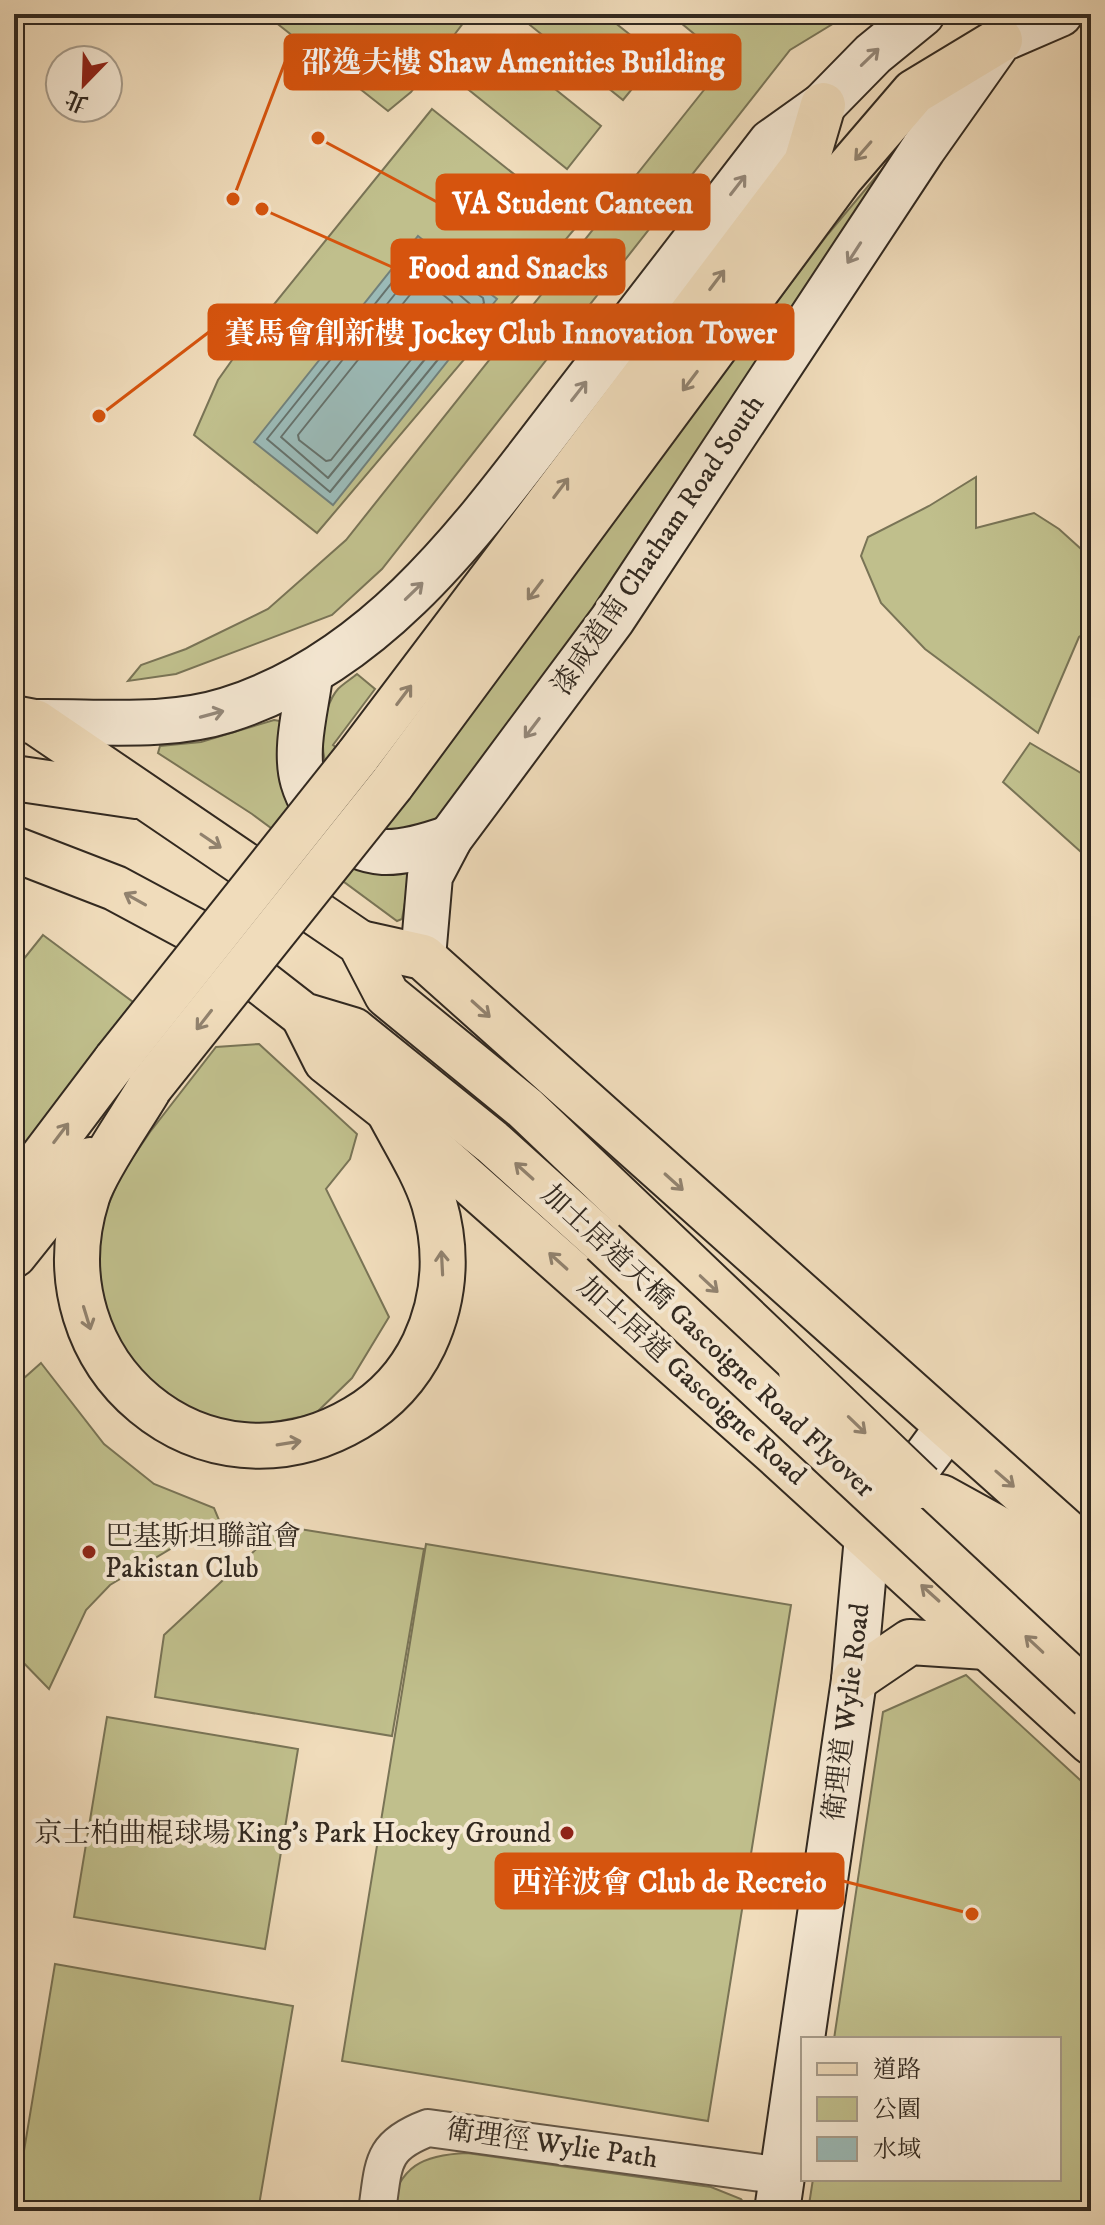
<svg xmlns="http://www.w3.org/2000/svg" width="1105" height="2225" viewBox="0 0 1105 2225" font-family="'IM FELL DW Pica','Noto Serif TC',serif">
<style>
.green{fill:#c0bf8c;stroke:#797456;stroke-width:2}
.water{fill:#9bbab7;stroke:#71807b;stroke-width:2}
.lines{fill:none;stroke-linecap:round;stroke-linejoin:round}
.shore{stroke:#66726c;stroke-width:2}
.street-casing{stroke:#625647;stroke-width:40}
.secondary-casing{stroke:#322920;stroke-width:48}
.primary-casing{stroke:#322920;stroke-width:48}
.highway-casing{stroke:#322920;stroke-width:48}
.street{stroke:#f5e8d3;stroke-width:36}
.secondary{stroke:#f5e8d3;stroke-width:44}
.primary{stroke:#f0dcbb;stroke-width:44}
.highway{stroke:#f0dcbb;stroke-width:44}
.highway-bridge-casing{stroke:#322920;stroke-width:48;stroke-linecap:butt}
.highway-bridge{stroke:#f0dcbb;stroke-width:44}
.oneway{stroke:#94887a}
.oneway2{stroke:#91826e}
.poi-dot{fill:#8f2418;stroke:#f5e8d3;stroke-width:3}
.labels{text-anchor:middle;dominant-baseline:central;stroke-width:8;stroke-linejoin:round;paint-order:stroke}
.street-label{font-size:28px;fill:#322920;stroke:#f5e8d3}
.poi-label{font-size:28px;fill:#322920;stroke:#f5e8d3;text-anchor:start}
.leader{fill:none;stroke:#d6540e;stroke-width:3}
.callout-dot{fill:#d6540e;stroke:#f5e8d3;stroke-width:3}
.callout{fill:#d6540e;stroke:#d6540e;stroke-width:3}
.callout-label{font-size:30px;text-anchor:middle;font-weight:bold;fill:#fff}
</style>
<rect width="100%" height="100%" fill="#f0dcbb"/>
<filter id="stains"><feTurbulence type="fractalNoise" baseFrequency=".0025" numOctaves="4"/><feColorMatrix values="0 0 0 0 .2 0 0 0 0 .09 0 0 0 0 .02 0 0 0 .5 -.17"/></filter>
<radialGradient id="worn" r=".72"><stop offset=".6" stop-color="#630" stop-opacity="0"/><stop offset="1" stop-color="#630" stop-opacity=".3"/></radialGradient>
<g class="green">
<polygon points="265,14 470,14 411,92 388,111"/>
<polygon points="523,14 604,14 658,57 623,100 520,17"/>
<polygon points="670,14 849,14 790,50 382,569 332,615 176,674 128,681 141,665 186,649 268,609 346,540 727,61"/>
<polygon points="499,44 601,126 567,169 464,86"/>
<polygon points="432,109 578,225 317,533 194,435 218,380 254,329"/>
<path d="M895,154L620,582L455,804C448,810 440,820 431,823C364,850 318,792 323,730C324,718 329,699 338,689C343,684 351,679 357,674L375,689L333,745L404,797L828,234Z"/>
<polygon points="976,477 976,528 1034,513 1059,529 1091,558 1091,629 1079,637 1038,733 925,649 881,603 861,556 868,537 929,506"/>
<polygon points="274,720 280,721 281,747 410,875 402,919 397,921 252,814 158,753 160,746 201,742"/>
<polygon points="1030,743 1091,779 1091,861 1003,782"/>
<polygon points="43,935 133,1002 14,1160 14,971"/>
<polygon points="259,1044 357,1134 350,1159 326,1189 389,1317 352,1378 315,1414 259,1425 214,1422 125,1372 88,1280 102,1220 121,1175 150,1132 216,1047"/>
<polygon points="41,1363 104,1444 154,1484 214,1508 219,1520 110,1585 86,1610 49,1689 14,1653 14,1387"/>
<polygon points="281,1526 424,1549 392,1736 155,1697 164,1635"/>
<polygon points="426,1544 791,1605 708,2121 342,2061"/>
<polygon points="966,1675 1091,1790 1091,2211 808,2211 813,2179 1059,2179 1059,2039 834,2039 883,1712"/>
<polygon points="107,1717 298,1749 265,1949 74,1917"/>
<polygon points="55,1964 293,2006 258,2211 14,2211"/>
<path d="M467,2153L711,2187L741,2199L750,2211H388C401,2166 421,2155 467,2153Z"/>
</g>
<polygon class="water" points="418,236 497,299 333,505 254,442"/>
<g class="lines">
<g class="shore">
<polygon points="418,250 483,298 484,303 330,492 267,439"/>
<polygon points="419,264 424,264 470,304 328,478 281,437"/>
<polygon points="421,281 426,281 452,302 453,307 331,460 326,461 299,440 298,435"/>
</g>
<g class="street-casing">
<path id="street" d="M377,2211C384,2164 380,2146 428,2128L783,2176"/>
</g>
<g class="secondary-casing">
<g id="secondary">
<path d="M310,676C306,708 294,750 303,781C313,815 346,850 383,852C404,853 430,845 450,838"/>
<path d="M35,722C99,721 167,729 227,710C386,660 482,516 579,391C643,308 707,225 771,142L823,105L873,54L922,14"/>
<polyline points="423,957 430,876 450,838 612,620 923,149 1000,40 1060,14"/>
<polyline points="777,2211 854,1680 867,1537 947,1428"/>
</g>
</g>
<g class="primary-casing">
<g id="primary">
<polyline points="360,943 423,957 1091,1554"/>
<polyline points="303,1015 326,1061 388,1110 775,1453 1091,1742"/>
<polyline points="854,1680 910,1642 986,1647"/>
</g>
</g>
<g class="highway-casing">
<g id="highway">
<polyline points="14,718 35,722 360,943 387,995 525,1108 801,1371"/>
<polyline points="357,757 806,163 823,105"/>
<polyline points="14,778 136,796"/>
<polyline points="392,784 841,177 914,92 1000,40"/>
<polyline points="14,849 115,888 195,931 303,1015 353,1030 492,1142 603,1242"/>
<path d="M150,1087C134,1115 95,1169 87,1197C34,1364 204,1508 356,1418C385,1401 409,1375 424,1344C445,1299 448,1251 434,1203C424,1171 403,1139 388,1110"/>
<polyline points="14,1195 116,1060"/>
<polyline points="14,1255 90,1160"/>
<polyline points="921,1486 973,1549 1091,1655"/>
<polyline points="941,1497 999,1529 1091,1609"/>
</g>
</g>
<use href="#street" class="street"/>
<use href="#secondary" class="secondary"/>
<use href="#primary" class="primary"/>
<use href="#highway" class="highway"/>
<g class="highway-bridge-casing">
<g id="highway-bridge">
<polyline points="116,1060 357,757"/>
<polyline points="150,1087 392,784"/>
<polyline points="603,1242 1091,1697"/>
<polyline points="801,1371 921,1486"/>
</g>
</g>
<use href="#highway-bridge" class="highway-bridge"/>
</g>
<defs><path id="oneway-shaft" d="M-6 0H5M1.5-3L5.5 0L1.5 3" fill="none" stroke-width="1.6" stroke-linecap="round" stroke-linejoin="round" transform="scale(2)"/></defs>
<g class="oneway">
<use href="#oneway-shaft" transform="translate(870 57) rotate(-44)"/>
<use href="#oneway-shaft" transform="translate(738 185) rotate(-52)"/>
<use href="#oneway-shaft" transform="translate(854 253) rotate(123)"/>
<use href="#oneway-shaft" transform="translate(579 391) rotate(-52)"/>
<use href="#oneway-shaft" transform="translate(414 591) rotate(-44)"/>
<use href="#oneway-shaft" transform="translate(212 714) rotate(-15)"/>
<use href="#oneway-shaft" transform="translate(532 728) rotate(127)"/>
</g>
<g class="oneway2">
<use href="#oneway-shaft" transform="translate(863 151) rotate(131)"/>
<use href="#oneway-shaft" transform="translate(717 280) rotate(-53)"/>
<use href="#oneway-shaft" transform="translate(690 381) rotate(127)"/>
<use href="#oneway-shaft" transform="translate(561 488) rotate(-53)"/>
<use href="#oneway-shaft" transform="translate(535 590) rotate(127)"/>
<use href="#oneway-shaft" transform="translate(404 695) rotate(-53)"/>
<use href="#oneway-shaft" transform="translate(211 841) rotate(34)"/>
<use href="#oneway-shaft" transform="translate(135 899) rotate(-151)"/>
<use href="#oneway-shaft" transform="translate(481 1009) rotate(42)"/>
<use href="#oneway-shaft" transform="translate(204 1020) rotate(128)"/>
<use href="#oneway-shaft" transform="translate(61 1133) rotate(-53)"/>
<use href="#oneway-shaft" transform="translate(524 1171) rotate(-138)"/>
<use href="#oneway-shaft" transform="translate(674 1182) rotate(42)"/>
<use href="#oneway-shaft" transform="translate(558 1261) rotate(-138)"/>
<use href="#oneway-shaft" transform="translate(442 1263) rotate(-93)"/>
<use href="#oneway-shaft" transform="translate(709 1284) rotate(43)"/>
<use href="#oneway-shaft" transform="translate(87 1318) rotate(73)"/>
<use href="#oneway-shaft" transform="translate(857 1425) rotate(44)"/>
<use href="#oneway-shaft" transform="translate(289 1443) rotate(-9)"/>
<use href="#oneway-shaft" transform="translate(1005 1479) rotate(41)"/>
<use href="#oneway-shaft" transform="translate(930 1593) rotate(-138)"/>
<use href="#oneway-shaft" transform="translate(1034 1644) rotate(-137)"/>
</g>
<g class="poi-dot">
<circle cx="89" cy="1552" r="8"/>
<circle cx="567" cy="1833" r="8"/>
</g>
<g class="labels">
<g class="street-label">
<text transform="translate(658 545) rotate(-56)">漆咸道南 Chatham Road South</text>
<text transform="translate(708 1341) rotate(43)">加士居道天橋 Gascoigne Road Flyover</text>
<text transform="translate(692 1381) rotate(42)">加士居道 Gascoigne Road</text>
<text transform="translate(847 1712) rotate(-83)">衛理道 Wylie Road</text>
<text transform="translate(552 2144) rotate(8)">衛理徑 Wylie Path</text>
</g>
<g class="poi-label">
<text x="105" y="1536">巴基斯坦聯誼會<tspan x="105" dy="32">Pakistan Club</tspan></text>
<text x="551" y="1833" text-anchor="end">京士柏曲棍球場 King's Park Hockey Ground</text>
</g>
</g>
<path class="leader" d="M233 199L285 62M318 138L437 202M262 209L392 267M99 416L209 332M972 1914L843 1881"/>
<g class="callout-dot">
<circle cx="233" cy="199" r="8"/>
<circle cx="318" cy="138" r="8"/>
<circle cx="262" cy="209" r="8"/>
<circle cx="99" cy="416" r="8"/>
<circle cx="972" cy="1914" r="8"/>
</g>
<g class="callout">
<rect x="285" y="35" width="455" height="54" rx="8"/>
<rect x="437" y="175" width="272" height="54" rx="8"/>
<rect x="392" y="240" width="232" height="54" rx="8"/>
<rect x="209" y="305" width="584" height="54" rx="8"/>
<rect x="496" y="1854" width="347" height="54" rx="8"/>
</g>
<g class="callout-label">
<text x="513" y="72">邵逸夫樓 Shaw Amenities Building</text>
<text x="573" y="213">VA Student Canteen</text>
<text x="508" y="278">Food and Snacks</text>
<text x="501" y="343">賽馬會創新樓 Jockey Club Innovation Tower</text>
<text x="669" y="1892">西洋波會 Club de Recreio</text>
</g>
<rect width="1105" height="2225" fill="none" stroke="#f0dcbb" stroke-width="48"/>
<rect x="16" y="16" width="1073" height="2193" fill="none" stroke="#322920" stroke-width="4"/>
<rect x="24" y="24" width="1057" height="2177" fill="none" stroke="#322920" stroke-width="2"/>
<rect x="801" y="2037" width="260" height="144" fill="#f5e8d3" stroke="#a79c8b" stroke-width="2"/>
<rect x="817" y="2063" width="40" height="12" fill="#f0dcbb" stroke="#a79c8b" stroke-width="2"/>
<text x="873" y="2077" font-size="24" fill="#322920">道路</text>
<rect x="817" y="2097" width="40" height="24" fill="#c0bf8c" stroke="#a79c8b" stroke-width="2"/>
<text x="873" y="2117" font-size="24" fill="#322920">公園</text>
<rect x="817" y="2137" width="40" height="24" fill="#9bbab7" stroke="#a79c8b" stroke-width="2"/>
<text x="873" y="2157" font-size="24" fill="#322920">水域</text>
<g transform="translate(84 84) rotate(203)"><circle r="38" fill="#f5e8d3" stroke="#a79c8b" stroke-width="2"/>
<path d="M0-6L14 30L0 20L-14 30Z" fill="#8f2418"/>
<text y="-12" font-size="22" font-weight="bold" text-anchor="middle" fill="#322920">北</text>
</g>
<rect width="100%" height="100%" filter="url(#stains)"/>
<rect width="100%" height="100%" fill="url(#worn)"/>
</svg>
